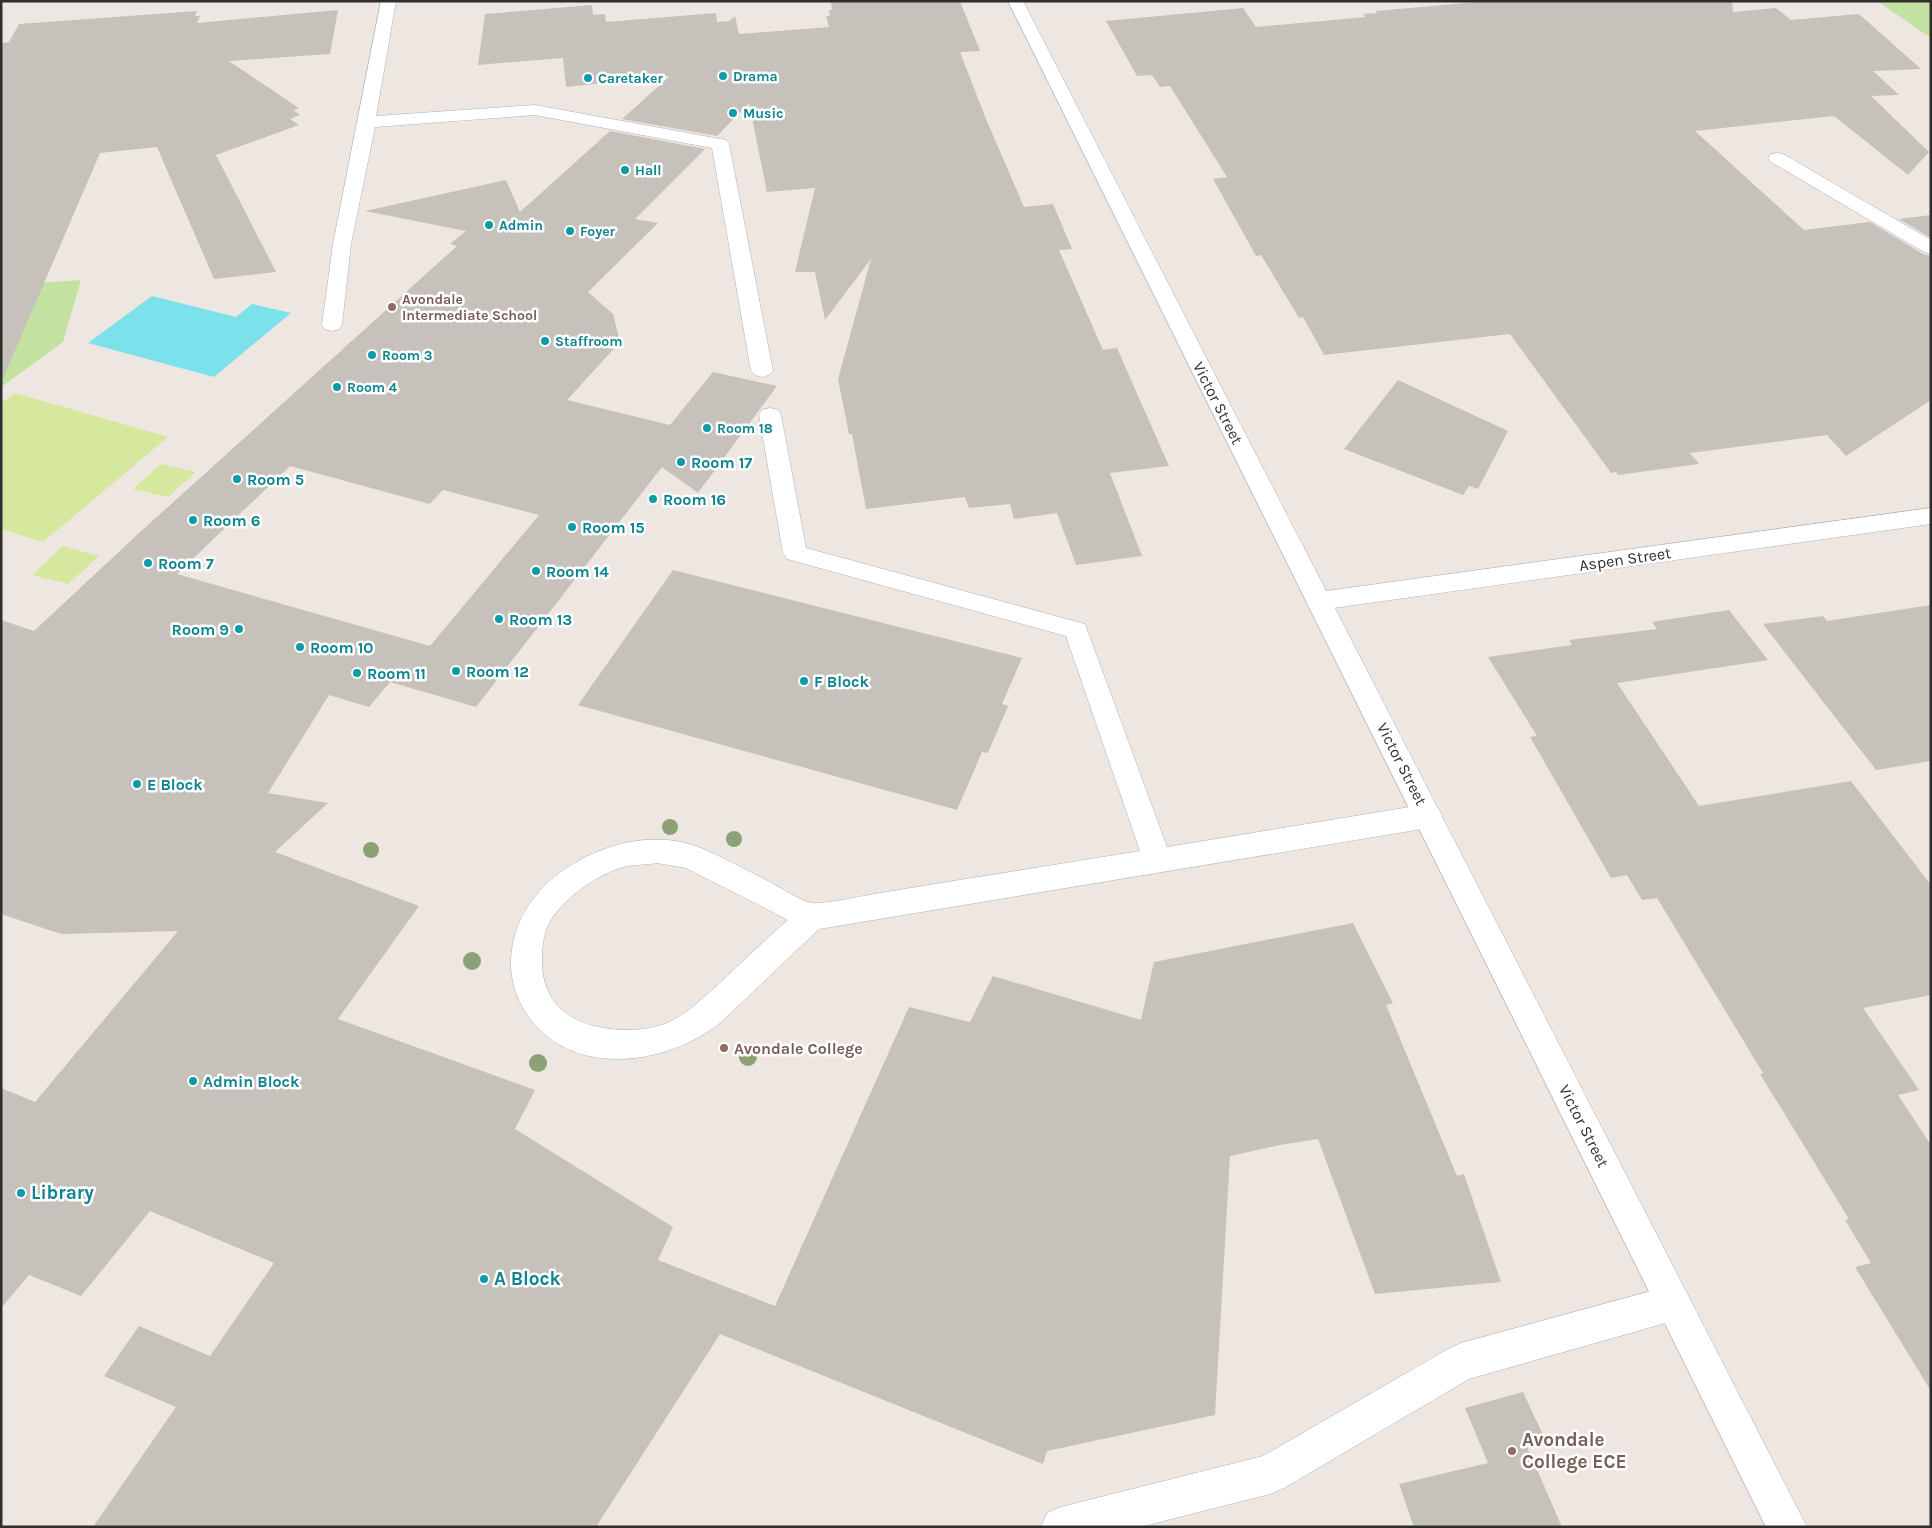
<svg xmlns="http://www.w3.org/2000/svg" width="1932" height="1528" viewBox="0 0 1932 1528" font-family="Karla,sans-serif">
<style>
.green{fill:#c3e1a1}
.pitch{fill:#d6e89e}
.water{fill:#7be1ea}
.building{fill:#c7c1bc;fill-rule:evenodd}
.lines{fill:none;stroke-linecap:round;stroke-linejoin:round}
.service-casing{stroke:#aeb2b9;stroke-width:1}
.minor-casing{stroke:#aeb2b9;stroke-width:1}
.tertiary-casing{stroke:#aeb2b9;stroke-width:1}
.service{fill:#fff;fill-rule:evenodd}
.minor{fill:#fff;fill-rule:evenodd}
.tertiary{fill:#fff;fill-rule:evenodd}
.tree{fill:#8ca276}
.culture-dot{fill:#0f9aa8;stroke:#fff;stroke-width:2}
.education-dot{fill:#8d6e63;stroke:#fff;stroke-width:2}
.labels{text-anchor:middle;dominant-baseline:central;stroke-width:5;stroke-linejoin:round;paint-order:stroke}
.far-culture-label{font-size:14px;font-weight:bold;fill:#0d838f;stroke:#fff;text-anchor:start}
.far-education-label{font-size:14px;font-weight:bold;fill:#785e54;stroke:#fff;text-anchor:start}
.street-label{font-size:16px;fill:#2e2e2e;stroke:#fff}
.culture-label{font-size:16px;font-weight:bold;fill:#0d838f;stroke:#fff;text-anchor:start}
.education-label{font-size:16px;font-weight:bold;fill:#785e54;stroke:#fff;text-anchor:start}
.near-culture-label{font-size:19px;font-weight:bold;fill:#0d838f;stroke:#fff;text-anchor:start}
.near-education-label{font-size:19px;font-weight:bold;fill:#785e54;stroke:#fff;text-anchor:start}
</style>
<rect width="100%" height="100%" fill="#eee6e1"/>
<g class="green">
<polygon points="1877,1 1931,1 1931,38"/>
<polygon points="81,280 63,342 1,387 1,286"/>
</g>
<g class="pitch">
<polygon points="15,393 168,437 43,542 1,529 1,403"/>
<polygon points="161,464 196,472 168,497 133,489"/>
<polygon points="63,546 99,556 68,584 32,575"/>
</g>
<polygon class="water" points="152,296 236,317 252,304 291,313 214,377 88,343"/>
<g class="building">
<polygon points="831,1 960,1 980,51 960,52 986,119 1024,207 1053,204 1072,249 1059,250 1103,350 1117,348 1169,466 1110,473 1142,556 1076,565 1057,513 1014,519 1010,504 969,508 965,497 866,509 852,434 849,434 838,379 871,259 825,320 815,272 795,272 815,188 767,192 749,103 717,136 622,119 670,76 566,87 563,58 478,65 485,14 592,5 593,15 605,14 606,22 716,13 717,22 729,21 735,16 739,34 829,27 826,16 830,16 829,10 832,10"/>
<polygon points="1488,1 1732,1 1733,12 1776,8 1791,20 1859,14 1921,69 1873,71 1899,95 1871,96 1929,152 1908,175 1834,116 1695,131 1804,230 1870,222 1923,254 1931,256 1931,400 1846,456 1827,435 1690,453 1699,464 1618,475 1616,472 1611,473 1510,334 1324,355 1303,317 1299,318 1261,255 1256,256 1213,179 1227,177 1170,86 1160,87 1152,75 1137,76 1106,21 1243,8 1256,27 1366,17 1363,14 1377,13 1376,11"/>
<polygon points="338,10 330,54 229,61 299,108 293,110 300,115 290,119 299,125 216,155 276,272 214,279 157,147 100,153 1,383 1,43 9,42 19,24 197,11 195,16 200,16 197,23"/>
<path d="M610,131L705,149L635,219L658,223L588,292L613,314L620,342L567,400L670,425L713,372L777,386L698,493L662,467L476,707L390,682L369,707L329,695L268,793L328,803L275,852L419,906L338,1019L535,1090L515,1129L673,1227L658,1260L775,1306L909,1007L970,1022L993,976L1141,1020L1154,962L1353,923L1393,1003L1386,1005L1457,1176L1464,1174L1501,1282L1375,1294L1318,1139L1280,1145L1230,1156L1215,1415L1047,1451L1043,1464L720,1334L596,1527H93L176,1407L104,1376L139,1326L210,1356L274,1263L150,1211L81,1296L29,1275L1,1308V1088L35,1102L178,931L61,934L1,914V620L34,631L138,534L457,246L450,244L466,231L365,211L506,180L520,212ZM290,466L430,504L443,490L539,515L430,646L177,574Z"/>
<polygon points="1931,215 1931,238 1899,219"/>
<polygon points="1398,380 1508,431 1478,489 1469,486 1463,495 1344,449"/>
<polygon points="673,570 1022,658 1002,704 1008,706 988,753 982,752 957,810 578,705"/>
<polygon points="1931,605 1931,761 1876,770 1763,624 1823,616 1827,621"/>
<polygon points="1729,610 1768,660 1617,683 1699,806 1851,781 1931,885 1931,995 1863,1008 1919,1090 1898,1095 1931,1145 1931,1391 1855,1267 1871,1263 1845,1220 1849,1219 1760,1074 1763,1073 1657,898 1642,900 1627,875 1611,878 1530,737 1537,736 1488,657 1572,645 1569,640 1657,629 1652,622"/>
<polygon points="1523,1392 1544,1437 1525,1442 1562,1527 1414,1527 1399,1484 1488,1463 1465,1408"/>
</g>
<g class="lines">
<g class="service-casing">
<g id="service">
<polygon points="381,1 396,1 376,116 535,105 726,140 729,144 773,371 769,375 762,377 755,375 751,371 712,148 535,115 375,127 351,244 342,325 339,329 332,331 325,329 322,325 333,244"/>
<polygon points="1777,153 1783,154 1931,240 1931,254 1924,252 1771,162 1768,158 1771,154"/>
<path d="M770,408L778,410L781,415L806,548L1085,624L1167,847L1428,804L1438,808L1442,816L1438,824L1428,828L819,929L721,1022C665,1068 562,1080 522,1006C510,983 508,960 515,935C524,904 546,880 573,864C611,841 659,831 701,848C724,858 746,870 768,881C779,887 801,901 812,903C822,905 872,894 886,892C970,878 1055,865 1140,851L1066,636L787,559L783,553L759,415L762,410ZM657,863L686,868L788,920C766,939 745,959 724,979C706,995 689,1013 667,1023C650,1030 629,1031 611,1029C571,1025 541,1003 542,960C542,949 543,934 549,923C563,899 593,877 620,868C631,864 645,865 657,863Z"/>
<polygon points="1673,1285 1686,1290 1691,1303 1686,1316 1673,1321 1469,1379 1284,1488 1270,1494 1140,1527 1041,1527 1047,1513 1061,1507 1263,1456 1448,1349 1461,1343"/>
</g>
</g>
<g class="minor-casing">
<polygon id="minor" points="1931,508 1931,524 1319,610 1310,607 1307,601 1310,595 1319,592"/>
</g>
<g class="tertiary-casing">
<polygon id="tertiary" points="1008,1 1023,1 1807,1527 1766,1527"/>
</g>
<use href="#service" class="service"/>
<use href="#minor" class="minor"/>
<use href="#tertiary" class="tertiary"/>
</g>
<g class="tree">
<circle cx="670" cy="827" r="8"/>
<circle cx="734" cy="839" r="8"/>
<circle cx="371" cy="850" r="8"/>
<circle cx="472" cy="961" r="9"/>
<circle cx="748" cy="1057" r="9"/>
<circle cx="538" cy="1063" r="9"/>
</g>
<g class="culture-dot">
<circle cx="723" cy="76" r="5"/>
<circle cx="588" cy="78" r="5"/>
<circle cx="733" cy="113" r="5"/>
<circle cx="625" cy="170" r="5"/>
<circle cx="489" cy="225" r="5"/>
<circle cx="570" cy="231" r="5"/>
<circle cx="545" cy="341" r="5"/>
<circle cx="372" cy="355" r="5"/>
<circle cx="337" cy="387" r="5"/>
<circle cx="707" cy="428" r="5"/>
<circle cx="681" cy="462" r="5"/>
<circle cx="237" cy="479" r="5"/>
<circle cx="653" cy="499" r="5"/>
<circle cx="193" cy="520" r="5"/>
<circle cx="572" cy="527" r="5"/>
<circle cx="148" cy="563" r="5"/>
<circle cx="536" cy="571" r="5"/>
<circle cx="499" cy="619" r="5"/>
<circle cx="239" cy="629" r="5"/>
<circle cx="300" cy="647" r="5"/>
<circle cx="456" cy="671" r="5"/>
<circle cx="357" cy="673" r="5"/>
<circle cx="804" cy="681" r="5"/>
<circle cx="137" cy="784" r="5"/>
<circle cx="193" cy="1081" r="5"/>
<circle cx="21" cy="1193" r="5"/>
<circle cx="484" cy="1279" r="5"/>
</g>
<g class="education-dot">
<circle cx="392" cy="307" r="5"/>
<circle cx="724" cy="1048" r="5"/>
<circle cx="1512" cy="1451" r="5"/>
</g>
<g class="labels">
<g class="far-culture-label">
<text x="733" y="76">Drama</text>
<text x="598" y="78">Caretaker</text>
<text x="743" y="113">Music</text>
<text x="635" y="170">Hall</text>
<text x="499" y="225">Admin</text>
<text x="580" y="231">Foyer</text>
<text x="555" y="341">Staffroom</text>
<text x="382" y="355">Room 3</text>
<text x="347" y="387">Room 4</text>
<text x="717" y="428">Room 18</text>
</g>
<g class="far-education-label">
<text x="402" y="299">Avondale<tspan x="402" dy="16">Intermediate School</tspan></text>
</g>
<g class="street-label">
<text transform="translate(1218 403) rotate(63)">Victor Street</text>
<text transform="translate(1625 559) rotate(-8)">Aspen Street</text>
<text transform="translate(1402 764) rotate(63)">Victor Street</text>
<text transform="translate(1584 1126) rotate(63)">Victor Street</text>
</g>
<g class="culture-label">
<text x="691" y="462">Room 17</text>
<text x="247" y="479">Room 5</text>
<text x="663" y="499">Room 16</text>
<text x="203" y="520">Room 6</text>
<text x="582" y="527">Room 15</text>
<text x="158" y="563">Room 7</text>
<text x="546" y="571">Room 14</text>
<text x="509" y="619">Room 13</text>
<text x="229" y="629" text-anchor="end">Room 9</text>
<text x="310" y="647">Room 10</text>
<text x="466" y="671">Room 12</text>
<text x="367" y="673">Room 11</text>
<text x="814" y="681">F Block</text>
<text x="147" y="784">E Block</text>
<text x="203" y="1081">Admin Block</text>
</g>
<g class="education-label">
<text x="734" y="1048">Avondale College</text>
</g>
<g class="near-culture-label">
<text x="31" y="1193">Library</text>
<text x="494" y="1279">A Block</text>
</g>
<g class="near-education-label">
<text x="1522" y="1440">Avondale<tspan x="1522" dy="22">College ECE</tspan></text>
</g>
</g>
<rect width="1932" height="1528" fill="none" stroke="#2e2e2e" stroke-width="5"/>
</svg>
